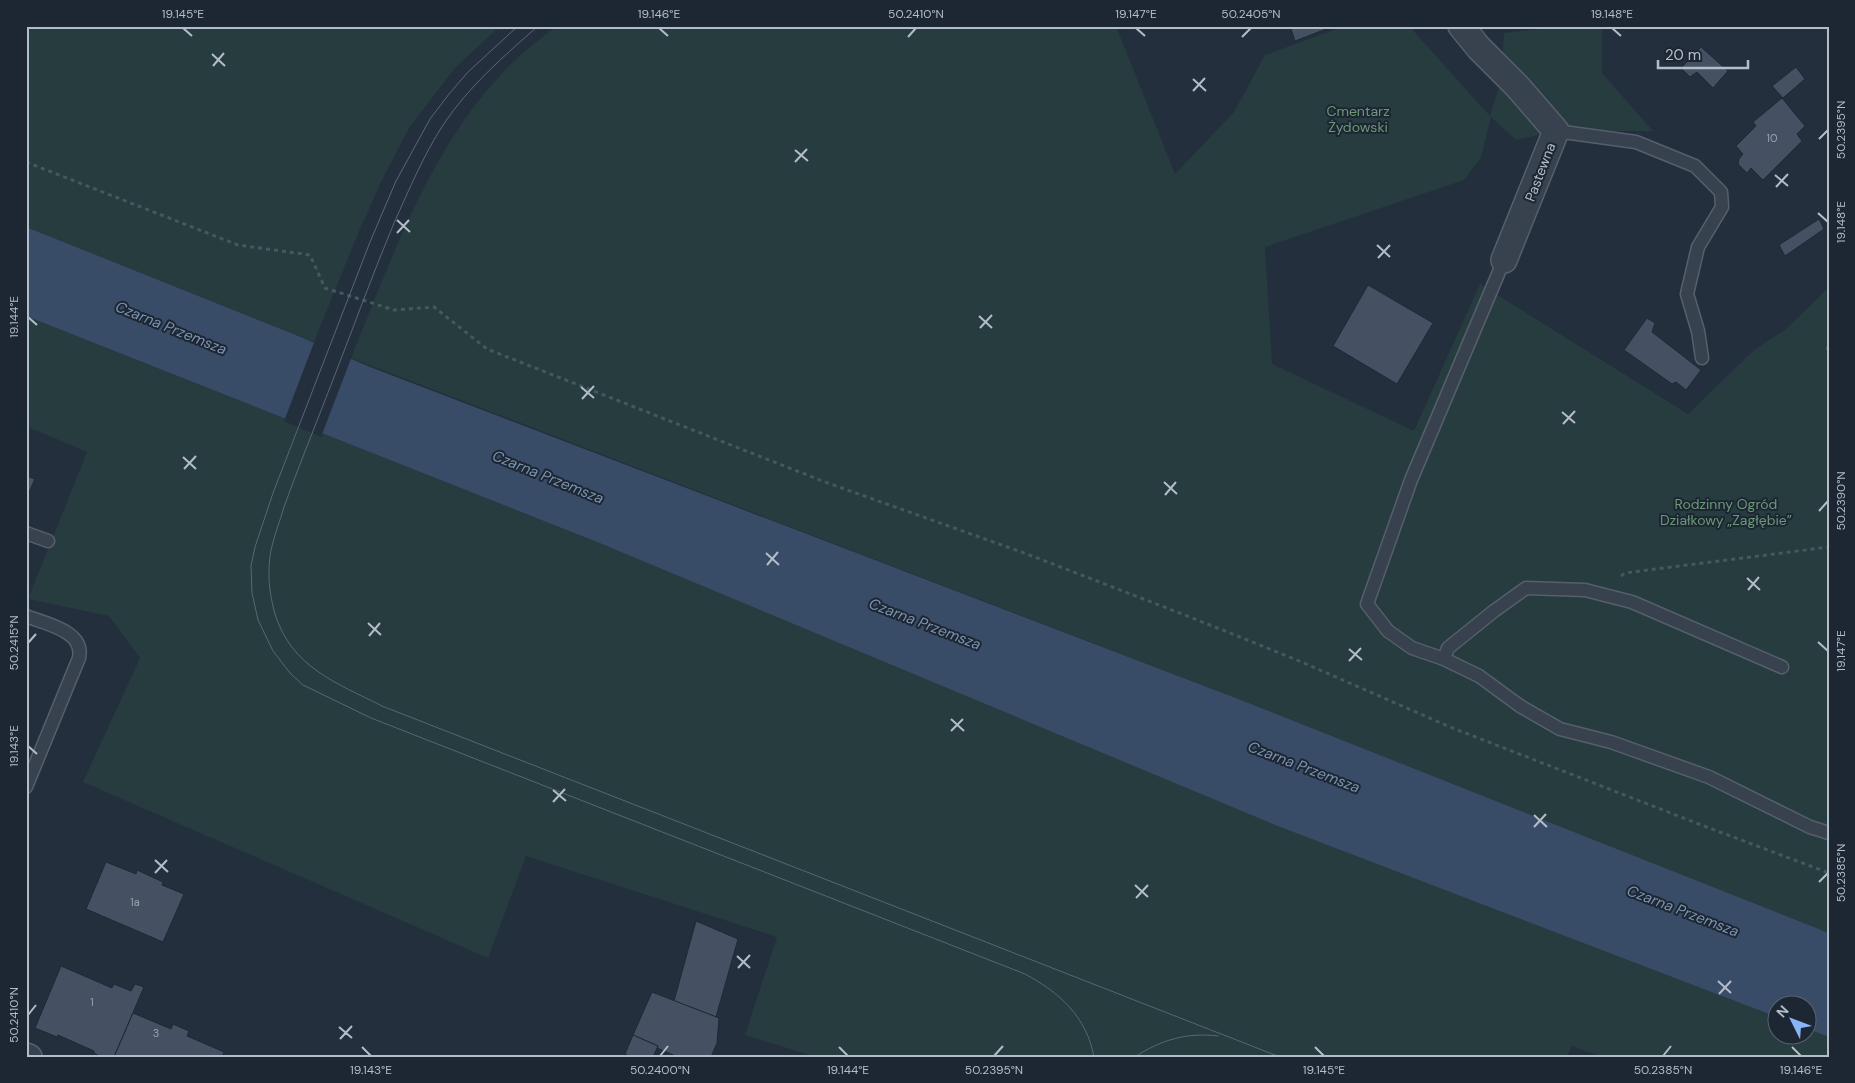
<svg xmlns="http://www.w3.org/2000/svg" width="1855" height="1083" viewBox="0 0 1855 1083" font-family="'DM Sans',sans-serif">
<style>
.green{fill:#263c3f}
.water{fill:#394c67}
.pier{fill:#242f3e}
.building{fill:#455162;stroke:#1f2835}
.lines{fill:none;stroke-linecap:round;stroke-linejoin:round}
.lane-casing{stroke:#565f6c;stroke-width:15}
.street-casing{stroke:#565f6c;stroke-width:28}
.path{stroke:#44595c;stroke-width:3;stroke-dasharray:4 4;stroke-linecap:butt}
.lane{stroke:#38414e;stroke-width:12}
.street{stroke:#38414e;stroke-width:25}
.tram{stroke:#5a6575;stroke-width:1}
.ticks{fill:none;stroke:#b4bcc9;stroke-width:2}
.labels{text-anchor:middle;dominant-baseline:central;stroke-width:4;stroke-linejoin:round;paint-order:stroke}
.number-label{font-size:11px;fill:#98a1af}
.park-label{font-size:14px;fill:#6b9a76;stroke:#1d2633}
.street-label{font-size:14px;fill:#b4bcc9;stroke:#1d2633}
.water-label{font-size:15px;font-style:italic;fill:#7c92b1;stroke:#1d2633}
.neatline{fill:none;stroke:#b4bcc9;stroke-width:2}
.ticks-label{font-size:12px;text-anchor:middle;fill:#b4bcc9}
</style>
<rect width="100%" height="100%" fill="#242f3e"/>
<g class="green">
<polygon points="26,26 500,26 455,68 409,128 381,182 357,236 314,342 26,227"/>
<path d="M558,26H1116L1175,174L1234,112L1265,55L1345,26H1409L1490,116L1501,81L1504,33L1565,26H1602V73L1653,131H1556L1516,140L1491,117L1481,157L1464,180L1265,247L1272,364L1414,431L1480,284L1688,414L1754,350L1786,329L1829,287V933L1241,700L351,358C399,240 446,100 558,26Z"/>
<polygon points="26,316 602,544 1777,1017 1778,1036 1808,1036 1808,1029 1829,1037 1829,1057 1603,1057 1572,1046 1567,1057 816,1057 745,1035 777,937 526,856 488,958 83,782 140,658 109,616 28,599 87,452 26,426"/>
</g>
<polygon class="water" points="26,227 296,335 370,367 1241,700 1829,933 1829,1037 1808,1029 1808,1006 1778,1006 1777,1017 1278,826 602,544 26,316"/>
<polygon class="pier" points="315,340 352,356 321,437 284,421"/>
<g class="building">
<polygon points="1290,26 1334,26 1295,41"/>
<polygon points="1701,47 1728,71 1713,88 1697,72 1690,77 1681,68"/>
<polygon points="1796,67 1805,79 1783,98 1772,86"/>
<polygon points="1782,98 1805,126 1797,134 1802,141 1763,180 1751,168 1747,173 1738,164 1739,159 1743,154 1736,146 1756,126 1753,122"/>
<polygon points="1819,219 1824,229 1785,256 1779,245"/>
<polygon points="1368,285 1433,323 1397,384 1333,346"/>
<polygon points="1647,318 1655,323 1652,332 1701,370 1686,390 1676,382 1672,384 1624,350"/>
<polygon points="26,476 35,479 26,499"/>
<polygon points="106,862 136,874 137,870 163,882 162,885 184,894 163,942 86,909"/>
<polygon points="696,921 738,939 716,1017 674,1001"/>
<polygon points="61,966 112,988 114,984 131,991 135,984 144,987 114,1057 101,1057 94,1053 94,1051 58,1035 57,1037 35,1028"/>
<polygon points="652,992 719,1018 717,1043 711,1057 678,1057 657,1048 658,1046 633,1035"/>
<polygon points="133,1013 171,1029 173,1024 189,1031 187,1036 224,1052 222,1057 114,1057"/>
<polygon points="633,1035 658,1046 653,1057 631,1057 625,1054"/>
</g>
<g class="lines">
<g class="lane-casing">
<g id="lane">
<polyline points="1556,131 1636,142 1695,166 1721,192 1722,207 1698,247 1687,294 1698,331 1702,358"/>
<polyline points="1504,260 1411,480 1367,604 1388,631 1412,648 1444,659 1479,676 1520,706 1560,729 1611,742 1709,777 1810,827 1829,833"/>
<polyline points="26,533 48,541"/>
<path d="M26,616C46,624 85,631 79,658L26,787"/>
<polyline points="1444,659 1448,648 1494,611 1526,588 1585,590 1632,602 1782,667"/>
</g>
</g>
<g class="street-casing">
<g id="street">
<polyline points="1461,26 1479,48 1517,86 1556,131 1504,260"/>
<polyline points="26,1056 29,1057"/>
</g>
</g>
<g class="path">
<polyline points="26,162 238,245 310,255 325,288 394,310 434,307 487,349 825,482 1027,554 1190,617 1297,660 1450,727 1704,826 1829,873"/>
<polyline points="1826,349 1829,348"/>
<polyline points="1621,576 1625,573 1829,547"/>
</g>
<use href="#lane" class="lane"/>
<use href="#street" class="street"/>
<g class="tram">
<path d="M518,26L468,72L449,94L430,119L396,181L370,242L273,493L255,547L251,566L252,593L258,620L273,651L290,673L303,685L371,718L1025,974C1059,992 1087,1017 1094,1057"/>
<path d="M538,26C503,57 469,86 443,125C423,156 409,190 394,223C371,278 351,334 329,390C314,429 298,468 284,507C280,521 274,536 271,550C267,572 269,593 275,614C292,668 337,683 382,706L1280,1057"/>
<path d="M1135,1057C1160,1040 1188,1032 1218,1036"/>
</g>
</g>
<path class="ticks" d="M183,28L192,36M659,28L668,36M1136,28L1145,36M1612,28L1621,36M908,37L916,28M1242,37L1251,28M212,54L225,66M213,66L224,53M1193,79L1206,91M1193,91L1205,78M1819,139L1828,130M795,150L808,161M795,162L807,149M1775,175L1788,186M1776,187L1788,174M1818,213L1828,222M397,220L410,232M397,233L409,220M1377,245L1390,257M1378,258L1390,245M979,316L992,328M28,317L37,325M980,328L992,315M581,387L594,398M582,399L594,386M1562,412L1575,423M1563,424L1575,411M183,457L196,469M184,469L196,456M1164,482L1177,494M1165,495L1176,482M1819,511L1828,501M766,553L779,565M767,565L778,552M1747,578L1760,590M1748,590L1759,577M368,623L381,635M369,636L380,623M1818,642L1828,651M28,643L36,634M1349,649L1362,660M1349,661L1361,648M951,719L964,731M951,731L963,719M28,746L37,754M553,790L566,801M553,802L565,789M1534,815L1547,827M1534,827L1546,814M155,860L168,872M155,873L167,860M1819,882L1828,873M1135,885L1148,897M1136,898L1148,885M737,956L750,968M738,968L750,955M1718,981L1731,993M1719,994L1731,981M28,1015L36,1005M339,1027L352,1038M340,1039L352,1026M362,1047L371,1056M839,1047L848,1056M1315,1047L1324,1056M1792,1047L1801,1056M660,1056L668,1046M994,1056L1003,1046M1663,1056L1671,1046"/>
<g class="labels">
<g class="number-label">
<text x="1772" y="138">10</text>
<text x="135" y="902">1a</text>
<text x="92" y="1002">1</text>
<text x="156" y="1033">3</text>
</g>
<g class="park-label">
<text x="1358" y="111">Cmentarz<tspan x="1358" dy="16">Żydowski</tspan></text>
<text x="1726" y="504">Rodzinny Ogród<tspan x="1726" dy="16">Działkowy „Zagłębie”</tspan></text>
</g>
<g class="street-label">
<text transform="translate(1540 172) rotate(-69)">Pastewna</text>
</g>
<g class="water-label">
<text transform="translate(171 328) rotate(22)">Czarna Przemsza</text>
<text transform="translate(548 477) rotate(22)">Czarna Przemsza</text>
<text transform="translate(925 624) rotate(21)">Czarna Przemsza</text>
<text transform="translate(1304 767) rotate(21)">Czarna Przemsza</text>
<text transform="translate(1683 911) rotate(21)">Czarna Przemsza</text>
</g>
</g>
<rect width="1855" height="1083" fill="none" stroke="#1d2633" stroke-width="55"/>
<g transform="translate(1792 1020) rotate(312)"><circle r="24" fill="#1d2633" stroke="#59626f"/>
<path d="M0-4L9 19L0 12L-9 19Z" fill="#8ab4f8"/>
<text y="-8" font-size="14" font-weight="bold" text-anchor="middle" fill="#b4bcc9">N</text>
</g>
<path d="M1658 60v8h90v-8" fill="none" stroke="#b4bcc9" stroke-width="2.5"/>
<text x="1665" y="60" font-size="15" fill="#b4bcc9" stroke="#1d2633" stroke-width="4" paint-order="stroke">20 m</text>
<rect x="28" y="28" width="1800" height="1028" class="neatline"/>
<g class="ticks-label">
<text x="183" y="18">19.145°E</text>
<text x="659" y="18">19.146°E</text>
<text x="916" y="18">50.2410°N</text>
<text x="1136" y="18">19.147°E</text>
<text x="1251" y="18">50.2405°N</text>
<text x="1612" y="18">19.148°E</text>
<text transform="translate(1841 130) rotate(-90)" y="4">50.2395°N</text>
<text transform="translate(1841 222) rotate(-90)" y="4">19.148°E</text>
<text transform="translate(14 317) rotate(-90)" y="4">19.144°E</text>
<text transform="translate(1841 501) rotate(-90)" y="4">50.2390°N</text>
<text transform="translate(14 643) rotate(-90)" y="4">50.2415°N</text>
<text transform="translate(1841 651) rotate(-90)" y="4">19.147°E</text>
<text transform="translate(14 746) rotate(-90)" y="4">19.143°E</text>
<text transform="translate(1841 873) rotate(-90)" y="4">50.2385°N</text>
<text transform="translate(14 1015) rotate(-90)" y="4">50.2410°N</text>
<text x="371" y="1074">19.143°E</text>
<text x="660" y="1074">50.2400°N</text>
<text x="848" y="1074">19.144°E</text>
<text x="994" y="1074">50.2395°N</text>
<text x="1324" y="1074">19.145°E</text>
<text x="1663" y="1074">50.2385°N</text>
<text x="1801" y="1074">19.146°E</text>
</g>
</svg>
